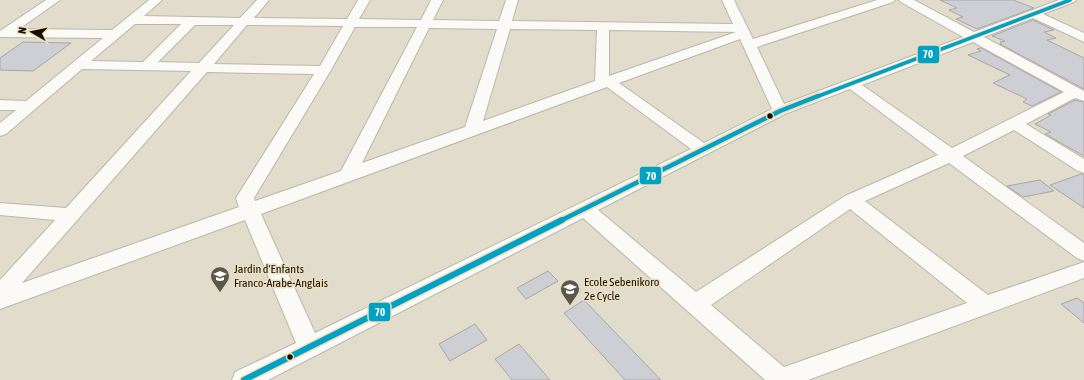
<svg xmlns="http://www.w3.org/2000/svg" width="1084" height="380" viewBox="0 0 1084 380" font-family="'Asap Condensed',sans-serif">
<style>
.building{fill:#cdcfd4;stroke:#a8a7a5}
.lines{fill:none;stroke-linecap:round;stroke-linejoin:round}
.street-casing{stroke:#bcb7aa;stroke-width:2}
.street{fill:#fbfaf7;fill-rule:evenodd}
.bus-1-far2-casing{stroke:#ecdfc2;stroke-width:5.5}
.bus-1-far1-casing{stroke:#ecdfc2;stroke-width:8}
.bus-1-casing{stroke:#ecdfc2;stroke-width:9}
.bus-1-far2{stroke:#01a1c4;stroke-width:3.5}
.bus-1-far1{stroke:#01a1c4;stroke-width:4.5}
.bus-1{stroke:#01a1c4;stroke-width:6}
.bus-dot{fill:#141006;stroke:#ecdfc2;stroke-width:1.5}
.labels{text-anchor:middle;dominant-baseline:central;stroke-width:3;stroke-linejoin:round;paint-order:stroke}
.poi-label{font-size:12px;fill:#141006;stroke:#ecdfc2;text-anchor:start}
.line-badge{stroke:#ecdfc2;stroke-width:1.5}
.badge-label{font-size:11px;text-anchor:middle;font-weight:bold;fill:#fff}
</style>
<rect width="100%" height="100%" fill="#e2dccc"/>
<g class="building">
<polygon points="940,0 1013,0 1034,8 977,29 956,19 963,17 949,10 957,8"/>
<polygon points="1033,20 1054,30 1044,32 1056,38 1047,40 1084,58 1084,89 1000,44 1002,44 1000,42 1005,41 992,36"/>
<polygon points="23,42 71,43 33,71 0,70 0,58"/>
<polygon points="981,48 1061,92 1032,106 1023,102 1027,99 993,83 1010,75 968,55 981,51 977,49"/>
<polygon points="1075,100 1084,102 1084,156 1045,134 1051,132 1035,124 1051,115 1048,114"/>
<polygon points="1081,174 1084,174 1084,208 1050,185"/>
<polygon points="1040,180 1054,191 1023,197 1007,186"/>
<polygon points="548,271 558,281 526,299 517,288"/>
<polygon points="1077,298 1084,303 1084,323 1061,304"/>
<polygon points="584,300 661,380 625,380 564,313"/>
<polygon points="475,324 487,340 450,361 439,344"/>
<polygon points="519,344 550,380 512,380 495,359"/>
</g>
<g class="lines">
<g class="street-casing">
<path id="street" d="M46,0H60L19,29L112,30L149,0H162L144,16L240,18L257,0H269L254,18L347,19L358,0H370L359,19L421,20L431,0H443L433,20L499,21L506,0H518L512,21L733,24L722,0H734L753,39L877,0H895L893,2L757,47L784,104L963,37L901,2L899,0H914L974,32L1059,0H1076L1074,2L1043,14L1084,33V42L1033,18L984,37L1084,91V101L1075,98L1026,124L1084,159V173L1078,171L1014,130L963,156L1084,243V261L1077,258L949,163L865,201L988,295L1084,262V278L808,380H765L583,218L268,380H232L235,372L296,343L245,220L0,309V280L55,220L0,215V203L66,208L191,71L82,69L6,134L0,136V123L16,110H0V100L26,101L103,38L0,37V31ZM135,24H181L143,62L91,61ZM195,25H234L199,63L158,62ZM247,25L343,26L320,66L214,64ZM355,27H417L341,171L255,201L254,198L331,70ZM429,28L497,29L465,127L362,163ZM510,29L597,30L595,81L483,121ZM609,30L736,32L609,76ZM740,39L772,109L704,143L619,83ZM973,42L1064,92L952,148L862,85ZM207,72L314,74L236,198L239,207L22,283ZM607,87L691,149L315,333L261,214ZM850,89L938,155L845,196L696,292L598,210L785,114ZM850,209L967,303L784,367L711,305Z"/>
</g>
<use href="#street" class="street"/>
<g class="bus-1-far2-casing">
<polyline id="bus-1-far2" points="816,97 1070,0"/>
</g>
<g class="bus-1-far1-casing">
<polyline id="bus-1-far1" points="560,221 780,111 818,96"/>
</g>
<g class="bus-1-casing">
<polyline id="bus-1" points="244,380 562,220"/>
</g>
<use href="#bus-1-far2" class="bus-1-far2"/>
<use href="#bus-1-far1" class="bus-1-far1"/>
<use href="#bus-1" class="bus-1"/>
</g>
<defs>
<g id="school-pin" transform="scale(1)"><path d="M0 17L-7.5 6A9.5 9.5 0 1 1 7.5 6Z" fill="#5c574b" stroke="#ecdfc2"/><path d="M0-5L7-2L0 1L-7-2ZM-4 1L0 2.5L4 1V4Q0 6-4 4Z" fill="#fff"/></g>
</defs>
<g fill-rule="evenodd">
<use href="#school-pin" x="220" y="276"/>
<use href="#school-pin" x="570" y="289"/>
</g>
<g class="bus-dot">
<circle cx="770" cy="116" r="3.5"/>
<circle cx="290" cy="357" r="3.5"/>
</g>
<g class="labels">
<g class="poi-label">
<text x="234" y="269">Jardin d'Enfants<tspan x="234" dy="14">Franco-Arabe-Anglais</tspan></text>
<text x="584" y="282">Ecole Sebenikoro<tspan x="584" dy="14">2e Cycle</tspan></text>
</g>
</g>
<g class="line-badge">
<rect x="917" y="45" width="23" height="19" rx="4" fill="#01a1c4"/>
<rect x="639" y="166" width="23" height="19" rx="4" fill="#01a1c4"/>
<rect x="368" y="302" width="23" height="20" rx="4" fill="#01a1c4"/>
</g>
<g class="badge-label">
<text x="928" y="58">70</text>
<text x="651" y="180">70</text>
<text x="380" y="316">70</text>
</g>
<g transform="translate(32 32) rotate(279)" stroke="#ecdfc2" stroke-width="3" paint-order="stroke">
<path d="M0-3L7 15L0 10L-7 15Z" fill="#141006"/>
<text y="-6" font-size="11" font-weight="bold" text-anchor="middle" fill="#141006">N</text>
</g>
</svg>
